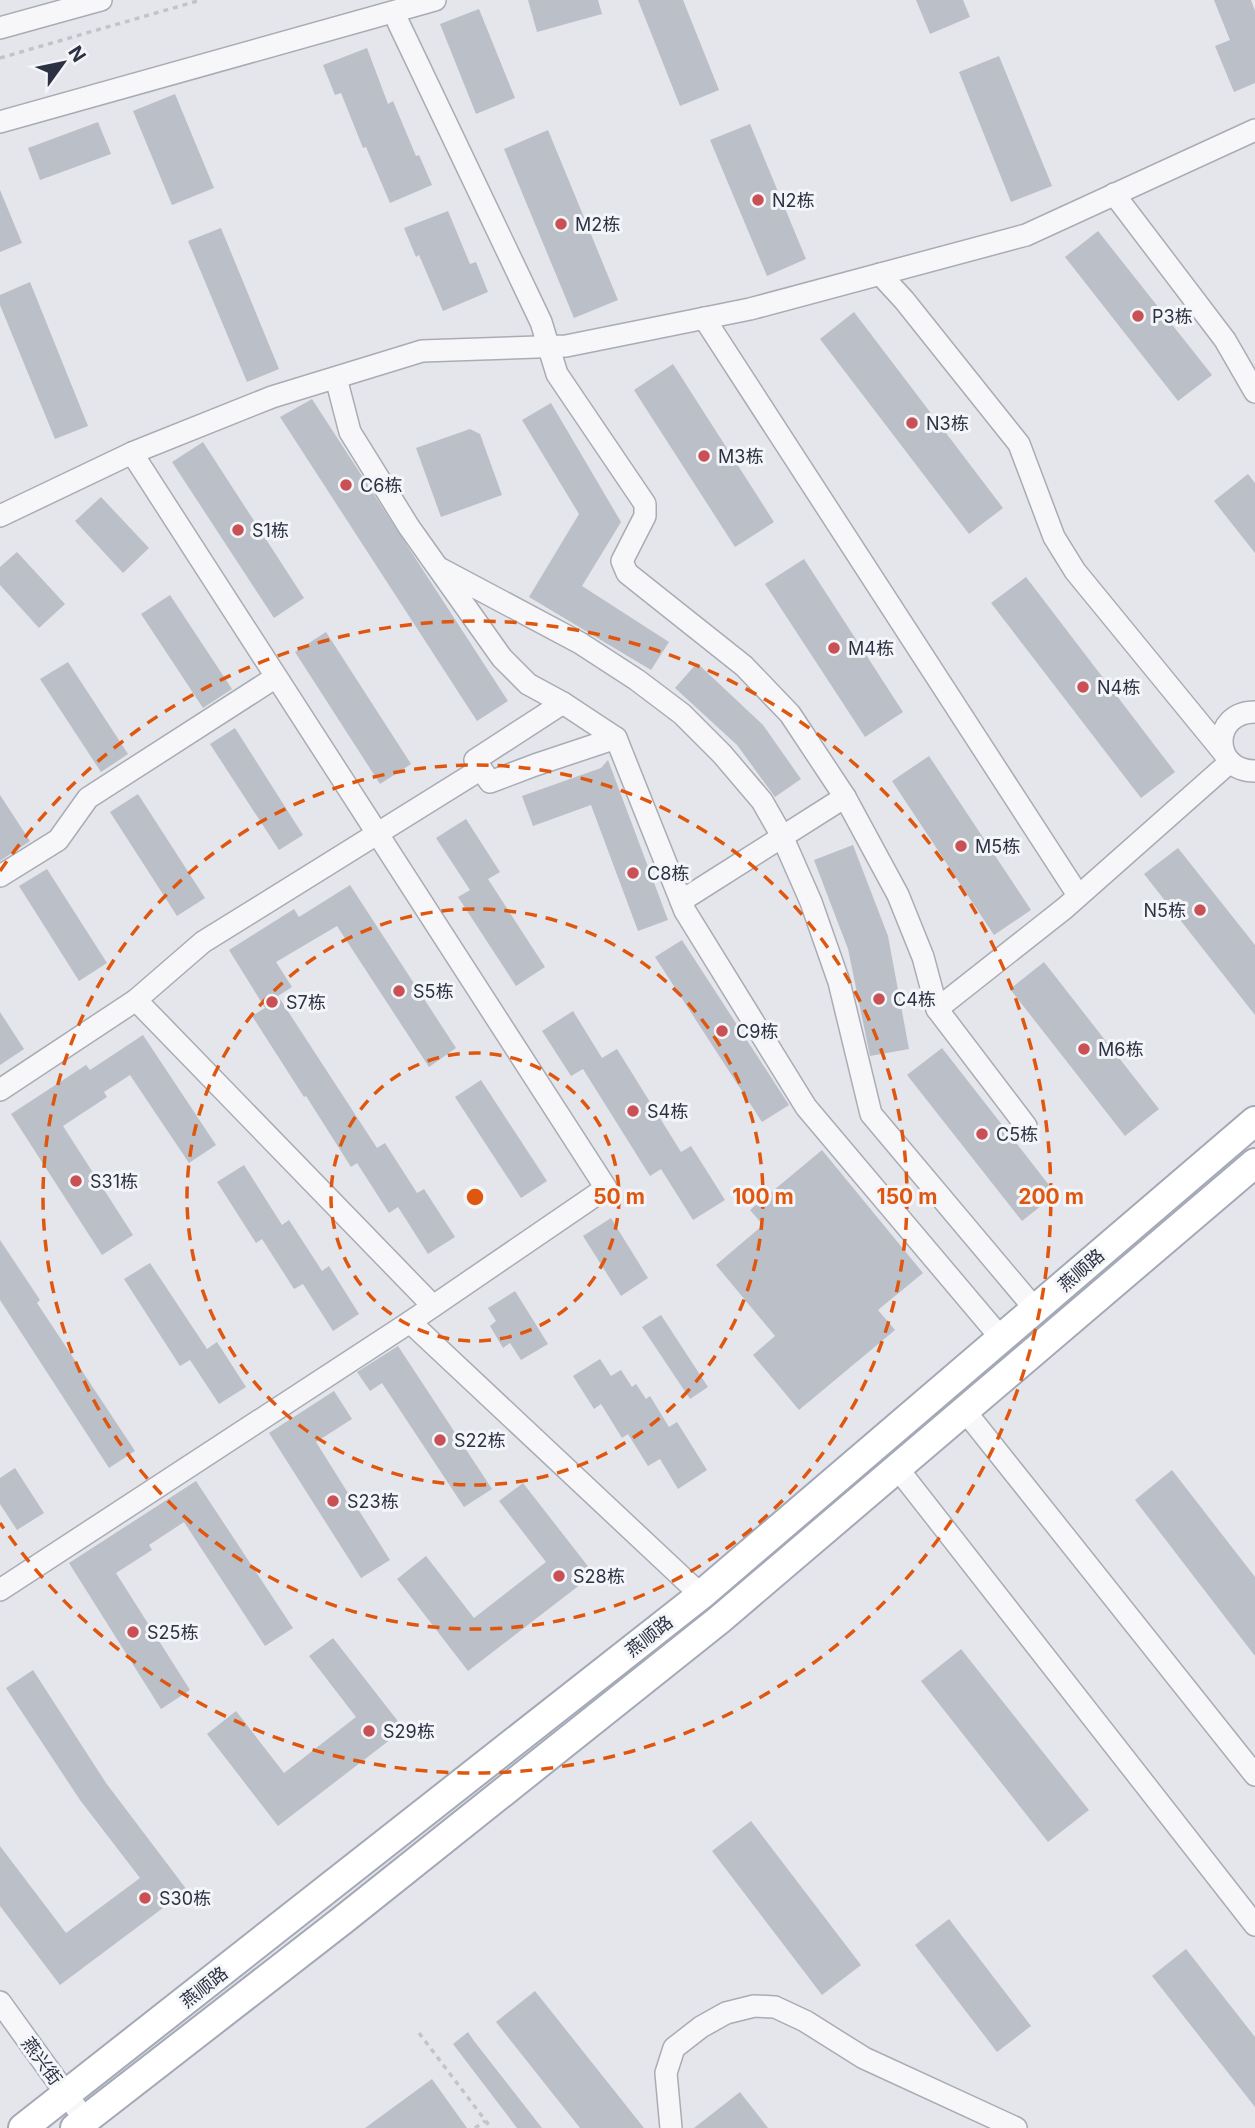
<svg xmlns="http://www.w3.org/2000/svg" width="1255" height="2128" viewBox="0 0 1255 2128" font-family="Inter,'Noto Sans SC',sans-serif">
<style>
.building{fill:#bbbfc8}
.lines{fill:none;stroke-linecap:round;stroke-linejoin:round}
.minor-casing{stroke:#a9acb5;stroke-width:24}
.major-casing{stroke:#a4a9b7;stroke-width:32}
.path{stroke:#c2c4ca;stroke-width:3.5;stroke-dasharray:5 5;stroke-linecap:butt}
.minor{stroke:#f7f7fa;stroke-width:21}
.major{stroke:#fff;stroke-width:28}
.ring{fill:none;stroke:#df570f;stroke-width:3.5;stroke-dasharray:12 9}
.poi-dot{fill:#c95054;stroke:#f4f5f8;stroke-width:2.5}
.labels{text-anchor:middle;dominant-baseline:central;stroke-width:6;stroke-linejoin:round;paint-order:stroke}
.poi-label{font-size:18px;fill:#2c3243;stroke:#f4f5f8;text-anchor:start}
.street-label{font-size:18px;fill:#2c3243;stroke:#f4f5f8}
.centre{fill:#df570f;stroke:#f4f5f8;stroke-width:3.5}
.ring-label{font-size:21px;text-anchor:middle;font-weight:bold;fill:#df570f;stroke:#f4f5f8;stroke-width:6;stroke-linejoin:round;paint-order:stroke}
</style>
<rect width="100%" height="100%" fill="#e4e6eb"/>
<g class="building">
<polygon points="528,0 598,0 602,14 537,32"/>
<polygon points="638,0 683,0 719,90 680,106"/>
<polygon points="916,0 963,0 970,17 930,34"/>
<polygon points="1214,0 1251,0 1255,11 1255,83 1234,92 1215,46 1230,40"/>
<polygon points="479,9 515,98 476,114 440,24"/>
<polygon points="367,48 388,104 393,101 416,156 419,155 432,185 390,203 366,147 363,148 341,93 335,95 323,65"/>
<polygon points="999,56 1052,186 1011,202 959,72"/>
<polygon points="175,94 214,188 172,205 133,111"/>
<polygon points="98,122 111,154 40,180 28,148"/>
<polygon points="750,124 806,259 767,276 710,140"/>
<polygon points="548,130 618,300 574,318 504,149"/>
<polygon points="0,190 22,243 0,252"/>
<polygon points="448,211 470,264 476,262 488,292 443,311 419,255 416,257 404,228"/>
<polygon points="221,228 279,369 247,382 188,241"/>
<polygon points="1098,231 1212,375 1178,401 1065,257"/>
<polygon points="30,282 88,426 55,439 0,305 0,295"/>
<polygon points="854,312 1003,508 969,534 820,339"/>
<polygon points="673,364 774,522 735,547 634,390"/>
<polygon points="312,399 508,701 477,721 280,417"/>
<polygon points="551,403 621,522 582,586 669,642 651,670 529,597 579,514 522,420"/>
<polygon points="470,429 480,434 502,495 441,517 416,448"/>
<polygon points="203,442 304,598 274,618 172,462"/>
<polygon points="1248,474 1255,483 1255,553 1214,501"/>
<polygon points="101,497 149,548 123,573 75,521"/>
<polygon points="17,552 65,604 39,628 0,585 0,567"/>
<polygon points="804,559 903,712 865,737 765,584"/>
<polygon points="1026,577 1175,772 1141,798 991,603"/>
<polygon points="170,595 232,689 203,708 141,614"/>
<polygon points="326,632 411,764 380,784 295,652"/>
<polygon points="68,662 128,754 101,772 40,679"/>
<polygon points="697,663 763,725 801,779 775,797 737,745 675,688"/>
<polygon points="235,728 303,835 279,850 210,744"/>
<polygon points="929,756 1031,910 994,935 892,781"/>
<polygon points="608,760 668,920 638,931 591,805 533,826 522,796 601,768"/>
<polygon points="138,794 205,898 177,916 110,812"/>
<polygon points="0,795 30,841 0,861"/>
<polygon points="466,819 500,872 488,879 545,967 516,986 458,897 470,890 436,838"/>
<polygon points="853,845 888,936 909,1049 870,1056 848,949 814,860"/>
<polygon points="1178,848 1255,945 1255,1015 1144,874"/>
<polygon points="47,869 107,963 79,981 19,886"/>
<polygon points="350,885 456,1048 429,1067 337,926 276,962 292,987 278,996 377,1148 385,1143 417,1193 424,1189 455,1237 428,1254 398,1207 389,1213 357,1163 351,1167 306,1096 304,1097 252,1016 265,1008 229,950 294,909 299,917"/>
<polygon points="682,940 789,1105 762,1122 655,957"/>
<polygon points="1044,962 1159,1109 1125,1136 1010,989"/>
<polygon points="573,1011 602,1058 617,1049 681,1152 691,1146 725,1200 693,1220 661,1169 650,1176 583,1069 571,1076 542,1031"/>
<polygon points="0,1012 24,1049 0,1065"/>
<polygon points="143,1035 216,1145 189,1163 130,1075 104,1092 107,1097 63,1126 133,1235 102,1255 11,1114 86,1065 90,1070"/>
<polygon points="942,1048 1056,1194 1022,1221 907,1075"/>
<polygon points="481,1080 547,1181 521,1198 455,1097"/>
<polygon points="822,1150 923,1273 878,1310 895,1330 799,1410 753,1355 775,1336 716,1265 763,1225 750,1210"/>
<polygon points="244,1165 282,1225 289,1220 322,1271 329,1266 359,1314 333,1331 303,1284 294,1289 262,1239 256,1243 217,1182"/>
<polygon points="611,1218 648,1278 621,1296 583,1236"/>
<polygon points="0,1240 40,1300 37,1303 135,1451 109,1468 0,1300"/>
<polygon points="150,1263 207,1349 217,1342 246,1387 219,1404 190,1360 180,1366 124,1279"/>
<polygon points="515,1291 548,1344 521,1360 510,1343 503,1348 490,1326 496,1321 488,1308"/>
<polygon points="661,1315 708,1387 690,1399 642,1327"/>
<polygon points="398,1346 492,1489 464,1507 382,1383 370,1391 357,1372"/>
<polygon points="600,1359 611,1376 621,1370 632,1387 636,1384 646,1399 650,1396 669,1427 677,1422 707,1470 678,1489 660,1459 648,1466 628,1434 622,1438 601,1404 594,1409 573,1376"/>
<polygon points="334,1391 352,1419 316,1442 390,1560 361,1578 269,1433"/>
<polygon points="15,1468 44,1513 17,1530 0,1504 0,1478"/>
<polygon points="1172,1470 1255,1577 1255,1656 1135,1500"/>
<polygon points="196,1481 293,1628 265,1646 184,1522 149,1545 152,1550 116,1573 190,1690 161,1709 69,1563"/>
<polygon points="523,1483 594,1574 468,1671 397,1579 426,1556 474,1618 546,1562 499,1501"/>
<polygon points="333,1638 404,1729 278,1826 207,1734 236,1711 284,1773 356,1717 309,1656"/>
<polygon points="961,1649 1089,1810 1048,1842 921,1681"/>
<polygon points="33,1670 106,1783 187,1890 60,1985 0,1906 0,1846 66,1933 140,1878 80,1800 6,1688"/>
<polygon points="751,1821 861,1965 822,1995 712,1851"/>
<polygon points="949,1919 1031,2026 997,2052 915,1945"/>
<polygon points="1186,1949 1255,2037 1255,2107 1152,1976"/>
<polygon points="535,1991 644,2128 580,2128 496,2022"/>
<polygon points="468,2032 474,2041 542,2128 517,2128 453,2044"/>
<polygon points="432,2079 467,2128 365,2128"/>
<polygon points="740,2092 768,2128 694,2128"/>
</g>
<g class="lines">
<g class="minor-casing">
<g id="minor">
<polyline points="398,22 541,322 557,374 645,504 645,516 622,561 627,573 744,666 790,714 845,797 898,895 923,957 937,1009 1026,1126"/>
<polyline points="0,28 101,0"/>
<polyline points="0,122 435,0"/>
<polyline points="1114,194 1225,340 1255,392"/>
<polyline points="880,274 904,300 1019,444 1054,537 1075,571 1224,753"/>
<polyline points="704,318 1078,895"/>
<polyline points="336,378 350,432 409,527 502,658 528,684 563,703 616,738 685,911 806,1107 1001,1338"/>
<polyline points="0,516 132,453 272,397 422,351 566,346 750,309 1026,235 1255,130"/>
<polyline points="441,569 580,643 637,680 682,714 722,754 762,801 782,836 811,902 839,982 871,1114 1035,1309"/>
<polyline points="563,703 475,760 490,782 535,765 616,738"/>
<path d="M1255,712C1211,712 1211,771 1255,771"/>
<polyline points="0,876 58,840 88,798 276,677"/>
<polyline points="681,901 845,797"/>
<polyline points="136,1000 433,1306"/>
<polyline points="937,1009 1065,908 1230,762"/>
<polyline points="0,1090 136,1000 203,942 481,769"/>
<polyline points="410,1322 701,1595"/>
<polyline points="965,1411 1255,1775"/>
<polyline points="898,1469 1255,1925"/>
<polyline points="0,1590 410,1322 606,1188 132,453"/>
<polyline points="0,2002 85,2120"/>
<polyline points="671,2128 666,2073 674,2048 701,2027 726,2013 754,2006 775,2007 805,2021 864,2058 1016,2128"/>
</g>
</g>
<g class="major-casing">
<g id="major">
<polyline points="23,2128 701,1595 1255,1121"/>
<polyline points="75,2128 344,1919 719,1620 1255,1163"/>
</g>
</g>
<g class="path">
<polyline points="0,58 201,0"/>
<polyline points="419,2033 491,2128"/>
<polyline points="475,2128 485,2121"/>
</g>
<use href="#minor" class="minor"/>
<use href="#major" class="major"/>
</g>
<g class="ring">
<circle cx="475" cy="1197" r="144"/>
<circle cx="475" cy="1197" r="288"/>
<circle cx="475" cy="1197" r="432"/>
<path d="M0 871A576 576 0 1 1 0 1523"/>
</g>
<g class="poi-dot">
<circle cx="758" cy="200" r="7"/>
<circle cx="561" cy="224" r="7"/>
<circle cx="1138" cy="316" r="7"/>
<circle cx="912" cy="423" r="7"/>
<circle cx="704" cy="456" r="7"/>
<circle cx="346" cy="485" r="7"/>
<circle cx="238" cy="530" r="7"/>
<circle cx="834" cy="648" r="7"/>
<circle cx="1083" cy="687" r="7"/>
<circle cx="961" cy="846" r="7"/>
<circle cx="633" cy="873" r="7"/>
<circle cx="1200" cy="910" r="7"/>
<circle cx="399" cy="991" r="7"/>
<circle cx="879" cy="999" r="7"/>
<circle cx="272" cy="1002" r="7"/>
<circle cx="722" cy="1031" r="7"/>
<circle cx="1084" cy="1049" r="7"/>
<circle cx="633" cy="1111" r="7"/>
<circle cx="982" cy="1134" r="7"/>
<circle cx="76" cy="1181" r="7"/>
<circle cx="440" cy="1440" r="7"/>
<circle cx="333" cy="1501" r="7"/>
<circle cx="559" cy="1576" r="7"/>
<circle cx="133" cy="1632" r="7"/>
<circle cx="369" cy="1731" r="7"/>
<circle cx="145" cy="1898" r="7"/>
</g>
<g class="labels">
<g class="poi-label">
<text x="772" y="200">N2栋</text>
<text x="575" y="224">M2栋</text>
<text x="1152" y="316">P3栋</text>
<text x="926" y="423">N3栋</text>
<text x="718" y="456">M3栋</text>
<text x="360" y="485">C6栋</text>
<text x="252" y="530">S1栋</text>
<text x="848" y="648">M4栋</text>
<text x="1097" y="687">N4栋</text>
<text x="975" y="846">M5栋</text>
<text x="647" y="873">C8栋</text>
<text x="1186" y="910" text-anchor="end">N5栋</text>
<text x="413" y="991">S5栋</text>
<text x="893" y="999">C4栋</text>
<text x="286" y="1002">S7栋</text>
<text x="736" y="1031">C9栋</text>
<text x="1098" y="1049">M6栋</text>
<text x="647" y="1111">S4栋</text>
<text x="996" y="1134">C5栋</text>
<text x="90" y="1181">S31栋</text>
<text x="454" y="1440">S22栋</text>
<text x="347" y="1501">S23栋</text>
<text x="573" y="1576">S28栋</text>
<text x="147" y="1632">S25栋</text>
<text x="383" y="1731">S29栋</text>
<text x="159" y="1898">S30栋</text>
</g>
<g class="street-label">
<text transform="translate(1081 1270) rotate(-41)">燕顺路</text>
<text transform="translate(649 1636) rotate(-38)">燕顺路</text>
<text transform="translate(204 1987) rotate(-38)">燕顺路</text>
<text transform="translate(42 2061) rotate(54)">燕兴街</text>
</g>
</g>
<circle cx="475" cy="1197" r="10" class="centre"/>
<g class="ring-label">
<text x="619" y="1204">50 m</text>
<text x="763" y="1204">100 m</text>
<text x="907" y="1204">150 m</text>
<text x="1051" y="1204">200 m</text>
</g>
<g transform="translate(63 63) rotate(57)" stroke="#f4f5f8" stroke-width="5" paint-order="stroke">
<path d="M0-5L12 26L0 18L-12 26Z" fill="#2c3243"/>
<text y="-10" font-size="19" font-weight="bold" text-anchor="middle" fill="#2c3243">N</text>
</g>
</svg>
